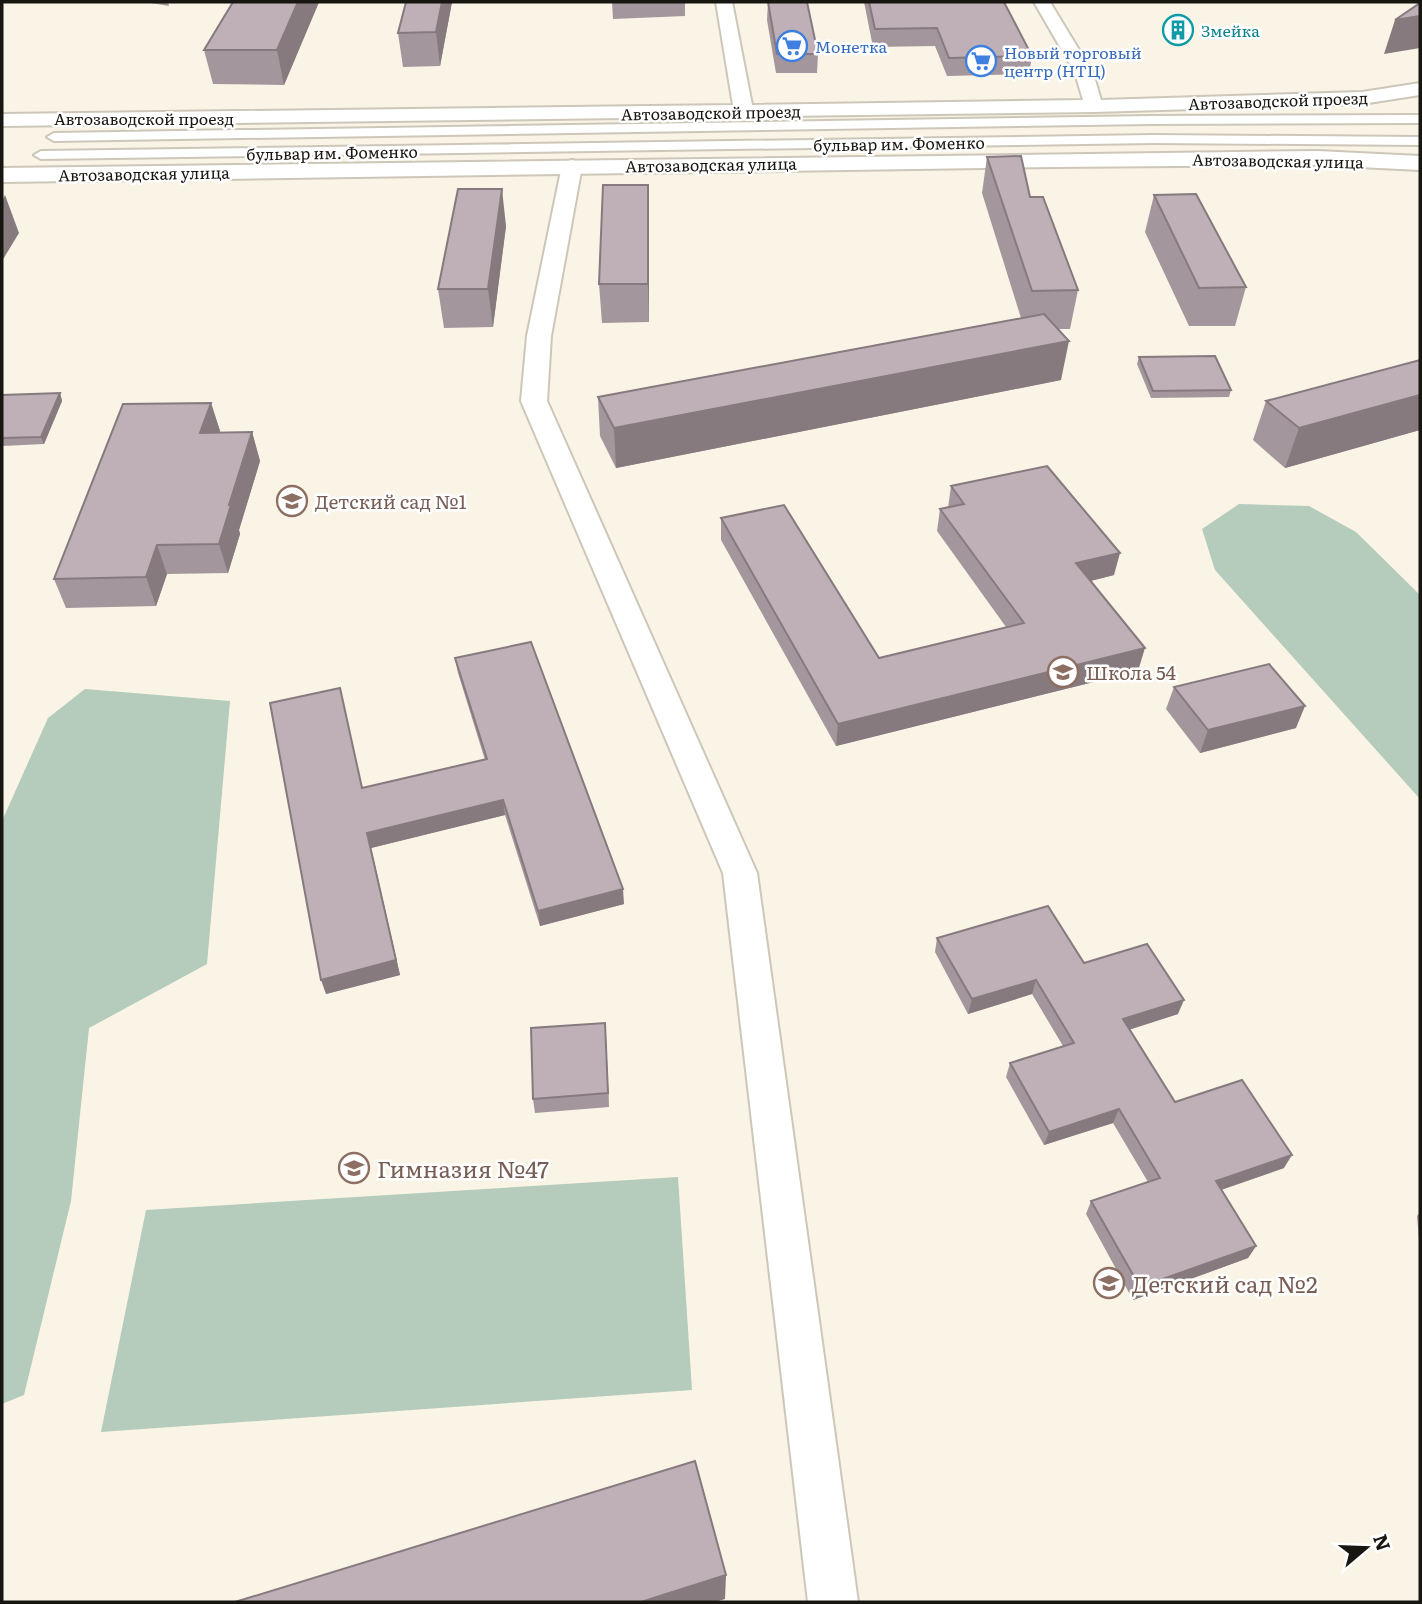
<svg xmlns="http://www.w3.org/2000/svg" width="1422" height="1604" viewBox="0 0 1422 1604" font-family="Literata,serif">
<style>
.green{fill:#b5cbbb}
.lines{fill:none;stroke-linecap:round;stroke-linejoin:round}
.pedestrian-casing{stroke:#ccc7b8;stroke-width:4}
.minor-casing{stroke:#ccc7b8;stroke-width:4}
.tertiary-casing{stroke:#ccc7b8;stroke-width:4}
.pedestrian{fill:#fff;fill-rule:evenodd}
.minor{fill:#fff;fill-rule:evenodd}
.tertiary{fill:#fff;fill-rule:evenodd}
.wall{fill:#a4969d}
.shaded-wall{fill:#867a7f}
.building{fill:#bfafb6;stroke:#867a7f;stroke-width:2}
.labels{text-anchor:middle;dominant-baseline:central;stroke-width:5;stroke-linejoin:round;paint-order:stroke}
.far-culture-label{font-size:16px;fill:#0d838f;stroke:#fff;text-anchor:start}
.far-shop-label{font-size:16px;fill:#366cbe;stroke:#fff;text-anchor:start}
.far-street-label{font-size:16px;fill:#181611;stroke:#fff}
.education-label{font-size:19px;fill:#785e54;stroke:#fff;text-anchor:start}
.near-education-label{font-size:23px;fill:#785e54;stroke:#fff;text-anchor:start}
</style>
<rect width="100%" height="100%" fill="#f9f4e5"/>
<g class="green">
<polygon points="1239,504 1309,506 1356,532 1420,595 1420,799 1215,570 1202,529"/>
<polygon points="85,689 230,701 207,964 89,1028 71,1201 24,1395 2,1404 2,821 48,718"/>
<polygon points="678,1177 692,1390 101,1432 146,1210"/>
</g>
<g class="lines">
<g class="pedestrian-casing">
<g id="pedestrian">
<polygon points="1420,115 1420,123 1152,124 54,141 47,137 54,133 1152,116"/>
<polygon points="1154,135 1420,137 1420,145 1154,143 41,159 34,155 41,151"/>
</g>
</g>
<g class="minor-casing">
<g id="minor">
<polygon points="716,2 732,2 752,105 1083,100 1075,73 1034,2 1050,2 1093,73 1101,100 1362,92 1420,83 1420,95 1362,104 1095,112 2,126 2,114 733,105"/>
<polygon points="572,160 579,162 582,166 551,336 547,401 757,873 858,1602 808,1602 723,873 521,401 527,336 562,166 565,162"/>
</g>
</g>
<g class="tertiary-casing">
<polygon id="tertiary" points="1318,151 1420,156 1420,170 1318,165 1054,167 2,182 2,168"/>
</g>
<use href="#pedestrian" class="pedestrian"/>
<use href="#minor" class="minor"/>
<use href="#tertiary" class="tertiary"/>
</g>
<g class="wall">
<polygon points="145,2 168,2 169,6"/>
<polygon points="319,2 284,85 213,84 204,50"/>
<polygon points="452,2 440,66 403,67 398,33"/>
<polygon points="612,2 685,2 685,16 613,19"/>
<polygon points="768,2 818,54 817,73 776,73 767,20"/>
<polygon points="864,2 1003,2 1032,56 1029,74 947,76 935,46 873,47"/>
<polygon points="987,157 1030,197 1078,290 1070,329 1058,329 1061,380 616,468 600,436 598,397 1021,318 982,193"/>
<polygon points="1154,195 1246,287 1235,326 1189,326 1145,232"/>
<polygon points="649,222 649,322 602,323 599,284"/>
<polygon points="506,226 493,327 444,328 438,289"/>
<polygon points="1139,357 1231,390 1229,397 1151,398 1137,364"/>
<polygon points="1420,360 1420,430 1285,468 1253,440 1266,401"/>
<polygon points="60,393 62,401 44,444 2,446 2,395"/>
<polygon points="211,403 220,431 219,433 252,432 260,461 239,530 240,534 228,573 167,574 156,606 66,608 54,579"/>
<polygon points="951,486 1114,575 1090,581 1138,671 836,746 721,540 721,518 879,658 1006,627 937,531 940,509 948,508"/>
<polygon points="455,658 624,904 540,926 505,815 371,848 400,975 326,994 363,788 485,760 458,673"/>
<polygon points="1174,687 1296,728 1200,753 1166,709"/>
<polygon points="937,938 1084,963 1178,1014 1129,1030 1175,1102 1284,1168 1221,1190 1256,1246 1248,1258 1133,1300 1086,1214 1091,1201 1148,1182 1113,1123 1044,1145 1006,1077 1010,1063 1063,1046 1032,994 968,1014 935,952"/>
<polygon points="605,1023 609,1107 535,1113 533,1099"/>
<polygon points="1420,1212 1420,1252 1417,1216"/>
</g>
<g class="shaded-wall">
<polygon points="298,2 319,2 284,85 277,50"/>
<polygon points="442,2 452,2 440,66 436,32"/>
<polygon points="1420,16 1420,48 1384,54 1395,20"/>
<polygon points="648,185 649,222 649,322 648,284"/>
<polygon points="502,189 506,226 493,327 488,289"/>
<polygon points="5,195 19,233 2,261 2,201"/>
<polygon points="1069,341 1061,380 616,468 614,428"/>
<polygon points="60,393 62,401 44,444 41,437"/>
<polygon points="1420,395 1420,430 1285,468 1299,428"/>
<polygon points="211,403 220,431 209,462 200,433"/>
<polygon points="252,432 260,461 239,530 240,534 228,573 219,544 229,505"/>
<polygon points="157,545 167,574 156,606 146,577"/>
<polygon points="1120,553 1114,575 1071,586 1076,563"/>
<polygon points="1145,648 1138,671 836,746 838,724"/>
<polygon points="1305,706 1296,728 1200,753 1208,730"/>
<polygon points="503,800 505,815 371,848 400,975 326,994 321,980 367,833"/>
<polygon points="623,889 624,904 540,926 538,911"/>
<polygon points="1036,980 1032,994 968,1014 972,999"/>
<polygon points="1184,1000 1178,1014 1118,1033 1123,1019"/>
<polygon points="605,1023 606,1037 609,1107 608,1093"/>
<polygon points="1119,1109 1113,1123 1044,1145 1049,1132"/>
<polygon points="1292,1155 1284,1168 1209,1194 1216,1181"/>
<polygon points="1256,1246 1248,1258 1133,1300 1140,1287"/>
<polygon points="726,1575 725,1599 715,1602 641,1602"/>
</g>
<g class="building">
<polygon points="233,2 298,2 277,50 204,50"/>
<polygon points="406,2 442,2 436,32 398,33"/>
<polygon points="768,2 807,2 818,54 777,54"/>
<polygon points="869,2 1003,2 1005,4 1032,56 949,58 937,28 875,29"/>
<polygon points="1420,3 1420,16 1395,20"/>
<polygon points="1021,156 1030,197 1043,197 1078,290 1032,291 987,157"/>
<polygon points="603,185 648,185 648,284 599,284"/>
<polygon points="458,189 502,189 488,289 438,289"/>
<polygon points="1196,194 1246,287 1199,288 1154,195"/>
<polygon points="1044,314 1069,341 614,428 598,397"/>
<polygon points="1215,356 1231,390 1153,391 1139,357"/>
<polygon points="1420,360 1420,395 1299,428 1266,401"/>
<polygon points="60,393 41,437 2,438 2,395"/>
<polygon points="211,403 200,433 252,432 229,505 231,505 219,544 157,545 146,577 54,579 123,404"/>
<polygon points="1047,466 1120,553 1076,563 1145,648 838,724 721,518 784,505 879,658 1024,623 940,509 964,504 951,486"/>
<polygon points="531,642 623,889 538,911 503,800 367,833 396,960 321,980 270,703 340,688 362,788 487,759 455,658"/>
<polygon points="1269,664 1305,706 1208,730 1174,687"/>
<polygon points="1048,906 1084,963 1147,944 1184,1000 1123,1019 1175,1102 1242,1080 1292,1155 1216,1181 1256,1246 1140,1287 1091,1201 1160,1178 1119,1109 1049,1132 1010,1063 1074,1043 1036,980 972,999 937,938"/>
<polygon points="605,1023 608,1093 533,1099 531,1028"/>
<polygon points="695,1461 726,1575 641,1602 235,1602"/>
</g>
<defs>
<g id="building-ring" transform="scale(1.575)"><circle r="9.5" fill="#fff" stroke="#0f9aa8" stroke-width="1.5"/><path d="M-4-6H4V6H1V3H-1V6H-4ZM-2.5-4.3h1.7v1.8h-1.7ZM.8-4.3h1.7v1.8H.8ZM-2.5-1h1.7V.8h-1.7ZM.8-1h1.7V.8H.8Z" fill="#0f9aa8"/></g>
<g id="supermarket-ring" transform="scale(1.575)"><circle r="9.5" fill="#fff" stroke="#3f7fe0" stroke-width="1.5"/><path d="M-6-5.5h2.5l.6 2H6L4.5 2H-2.5L-4.4-4H-6ZM-1.5 3.2a1.3 1.3 0 1 0 .1 0ZM3 3.2a1.3 1.3 0 1 0 .1 0Z" fill="#3f7fe0"/></g>
<g id="school-ring" transform="scale(1.575)"><circle r="9.5" fill="#fff" stroke="#8d6e63" stroke-width="1.5"/><path d="M0-5L7-2L0 1L-7-2ZM-4 1L0 2.5L4 1V4Q0 6-4 4Z" fill="#8d6e63"/></g>
</defs>
<g fill-rule="evenodd">
<use href="#building-ring" x="1178" y="30"/>
<use href="#supermarket-ring" x="792" y="46"/>
<use href="#supermarket-ring" x="981" y="61"/>
<use href="#school-ring" x="292" y="501"/>
<use href="#school-ring" x="1063" y="672"/>
<use href="#school-ring" x="354" y="1168"/>
<use href="#school-ring" x="1109" y="1283"/>
</g>
<g class="labels">
<g class="far-culture-label">
<text x="1201" y="30">Змейка</text>
</g>
<g class="far-shop-label">
<text x="815" y="46">Монетка</text>
<text x="1004" y="52">Новый торговый<tspan x="1004" dy="18">центр (НТЦ)</tspan></text>
</g>
<g class="far-street-label">
<text transform="translate(1278 100) rotate(-2)">Автозаводской проезд</text>
<text transform="translate(711 112) rotate(-1)">Автозаводской проезд</text>
<text x="144" y="118">Автозаводской проезд</text>
<text transform="translate(899 143) rotate(-1)">бульвар им. Фоменко</text>
<text transform="translate(332 152) rotate(-1)">бульвар им. Фоменко</text>
<text transform="translate(1278 160) rotate(1)">Автозаводская улица</text>
<text transform="translate(711 164) rotate(-1)">Автозаводская улица</text>
<text transform="translate(144 173) rotate(-1)">Автозаводская улица</text>
</g>
<g class="education-label">
<text x="315" y="501">Детский сад №1</text>
<text x="1086" y="672">Школа 54</text>
</g>
<g class="near-education-label">
<text x="377" y="1168">Гимназия №47</text>
<text x="1132" y="1283">Детский сад №2</text>
</g>
</g>
<rect width="1422" height="1604" fill="none" stroke="#181611" stroke-width="7"/>
<g transform="translate(1366 1548) rotate(71)" stroke="#ffffff" stroke-width="5" paint-order="stroke">
<path d="M0-5L12 26L0 18L-12 26Z" fill="#181611"/>
<text y="-10" font-size="19" font-weight="bold" text-anchor="middle" fill="#181611">N</text>
</g>
</svg>
